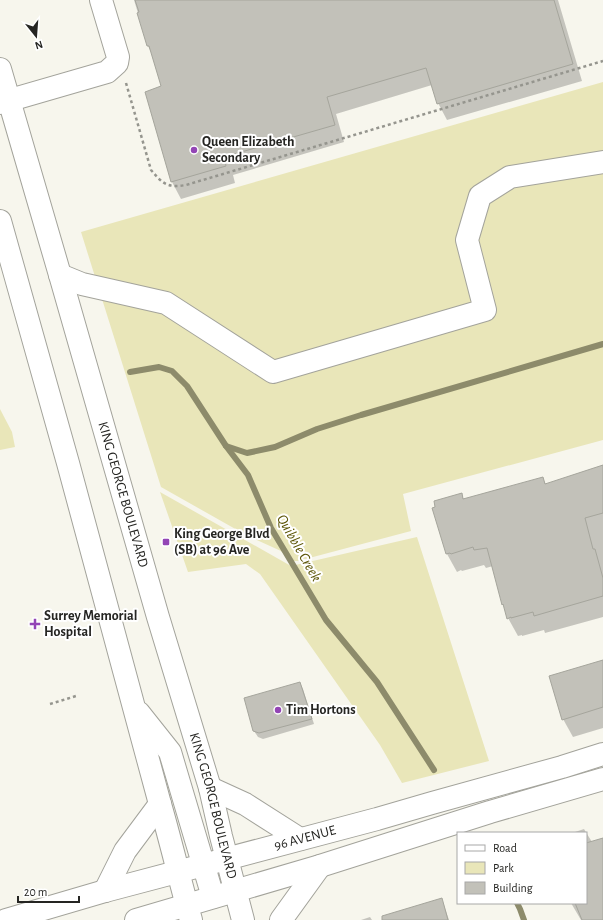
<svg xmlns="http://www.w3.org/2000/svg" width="603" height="920" viewBox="0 0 603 920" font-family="'Alegreya Sans',sans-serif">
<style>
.green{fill:#e9e6b9}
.shadow{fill:#0003}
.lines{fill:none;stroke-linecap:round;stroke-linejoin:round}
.stream{stroke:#8d8b6b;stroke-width:6}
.building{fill:#c2c1b9;stroke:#a5a59c}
.minor-casing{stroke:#a3a39b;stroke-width:24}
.major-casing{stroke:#a3a39b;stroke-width:24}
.path{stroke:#95958e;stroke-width:2.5;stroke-dasharray:3 3;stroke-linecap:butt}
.minor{stroke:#fff;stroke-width:22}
.major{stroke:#fff;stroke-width:22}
.poi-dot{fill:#9345b5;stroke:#fff;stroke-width:1.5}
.labels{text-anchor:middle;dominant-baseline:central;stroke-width:4;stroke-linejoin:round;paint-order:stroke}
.poi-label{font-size:14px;font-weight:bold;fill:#252522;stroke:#fff;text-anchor:start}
.street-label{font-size:14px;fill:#252522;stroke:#fff}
.water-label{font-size:15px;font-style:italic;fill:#5b5404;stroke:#fff}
</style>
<rect width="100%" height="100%" fill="#f7f6ed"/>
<g class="green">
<polygon points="603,82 603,440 403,494 411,531 298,561 292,561 281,551 246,535 161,487 81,232"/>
<polygon points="0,409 12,432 15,447 0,450"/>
<polygon points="160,492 291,566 417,537 489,761 402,783 380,745 260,574 246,564 188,572"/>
</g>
<g class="shadow">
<polygon points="134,0 558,0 582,81 447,120 438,103 432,85 336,114 344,142 233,175 235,183 181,199 172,182 147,92 162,87 151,52 148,46"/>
<polygon points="603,466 603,617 545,633 544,630 522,636 522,635 518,636 508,618 505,608 503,604 493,566 486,568 484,565 462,571 461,570 457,572 447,554 461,494 464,500 543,478 546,485"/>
<polygon points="603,661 603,728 573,737 563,719"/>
<polygon points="300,683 303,689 314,724 263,739 258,737 254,731"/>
<polygon points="584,829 592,842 603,839 603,920 581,920 571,903 586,903 586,833 572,833"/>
<polygon points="441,899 444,905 449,920 413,920"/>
<polygon points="370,917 372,920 361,920"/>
</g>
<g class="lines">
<g class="stream">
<polyline points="130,372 159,367 172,371 187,386 226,446 248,475 271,528 326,620 377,682 434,770"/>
<polyline points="226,446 247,453 275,447 317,429 361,415 603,344"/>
<polyline points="517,903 520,909 524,920"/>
</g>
</g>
<g class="building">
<polygon points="135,0 554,0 573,64 437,104 426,68 327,97 335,125 224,157 226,166 171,182 145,92 161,86 149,46 147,46 137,13 139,12"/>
<polygon points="603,465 603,513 585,518 593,549 595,549 603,578 603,596 534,616 533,612 511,618 511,617 507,619 503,604 502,605 487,548 474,550 473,547 451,554 450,553 446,554 432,508 435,507 434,501 462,493 463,499 543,477 545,484"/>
<polygon points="603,660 603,707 562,720 549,676"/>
<polygon points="300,682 312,719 259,733 253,731 244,698"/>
<polygon points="603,838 603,920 582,920 575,903 586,903 586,843"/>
<polygon points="442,898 448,920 382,920 382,916"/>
</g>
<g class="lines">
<g class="minor-casing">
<g id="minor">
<polyline points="0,103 107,72 117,63 118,57 101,0"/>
<polyline points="60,275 82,284 166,303 273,372 485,310 467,240 480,196 510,177 603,162"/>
</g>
</g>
<g class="major-casing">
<g id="major">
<path id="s1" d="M0,69L60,275L158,617L210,788L221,836L243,920"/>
<path d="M0,221L68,463L160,804C171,842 180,881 191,920"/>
<polyline points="139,713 170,752 213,897"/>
<polyline points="210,788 245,804 300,839"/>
<polyline points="105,891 125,851 160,804"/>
<path id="s2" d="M6,920L105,891L377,819L432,803L562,767L603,754"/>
<polyline points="136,920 320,866 490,812 603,779"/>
<polyline points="281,920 320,866"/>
</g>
</g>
<g class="path">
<path d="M126,83L151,170C163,184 167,188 186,185L603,61"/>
<polyline points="50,704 76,696"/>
</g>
<use href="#minor" class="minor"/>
<use href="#major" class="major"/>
</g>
<g class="poi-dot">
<circle cx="194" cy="150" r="4"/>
<rect x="162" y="538" width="8" height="8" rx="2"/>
<path d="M33 618h4v4h4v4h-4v4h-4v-4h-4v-4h4z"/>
<circle cx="278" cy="710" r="4"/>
</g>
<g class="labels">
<g class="poi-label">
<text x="202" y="142">Queen Elizabeth<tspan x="202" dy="16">Secondary</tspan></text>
<text x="174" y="534">King George Blvd<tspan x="174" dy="16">(SB) at 96 Ave</tspan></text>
<text x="44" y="616">Surrey Memorial<tspan x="44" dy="16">Hospital</tspan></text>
<text x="286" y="710">Tim Hortons</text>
</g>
<g class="street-label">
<text stroke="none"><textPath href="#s1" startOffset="443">KING GEORGE BOULEVARD</textPath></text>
<text stroke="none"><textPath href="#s1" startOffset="767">KING GEORGE BOULEVARD</textPath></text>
<text stroke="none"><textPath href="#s2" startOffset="310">96 AVENUE</textPath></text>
</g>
<g class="water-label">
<text transform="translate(299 548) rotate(60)">Quibble Creek</text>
</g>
</g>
<rect x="457" y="832" width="130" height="72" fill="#ffffff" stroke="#a8a8a7"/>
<rect x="465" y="845" width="20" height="6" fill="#ffffff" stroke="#a8a8a7"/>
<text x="493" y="852" font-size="12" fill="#252522">Road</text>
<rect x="465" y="862" width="20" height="12" fill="#e9e6b9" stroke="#a8a8a7"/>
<text x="493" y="872" font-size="12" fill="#252522">Park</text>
<rect x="465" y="882" width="20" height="12" fill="#c2c1b9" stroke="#a8a8a7"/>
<text x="493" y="892" font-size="12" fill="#252522">Building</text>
<g transform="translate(36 36) rotate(163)" stroke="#ffffff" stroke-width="3" paint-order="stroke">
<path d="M0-3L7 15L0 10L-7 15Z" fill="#252522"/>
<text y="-6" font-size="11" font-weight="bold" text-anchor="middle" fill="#252522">N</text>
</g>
<path d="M18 896v6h61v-6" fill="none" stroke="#252522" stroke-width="2"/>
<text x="24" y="896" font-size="12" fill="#252522" stroke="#ffffff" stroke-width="3" paint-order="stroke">20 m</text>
</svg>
